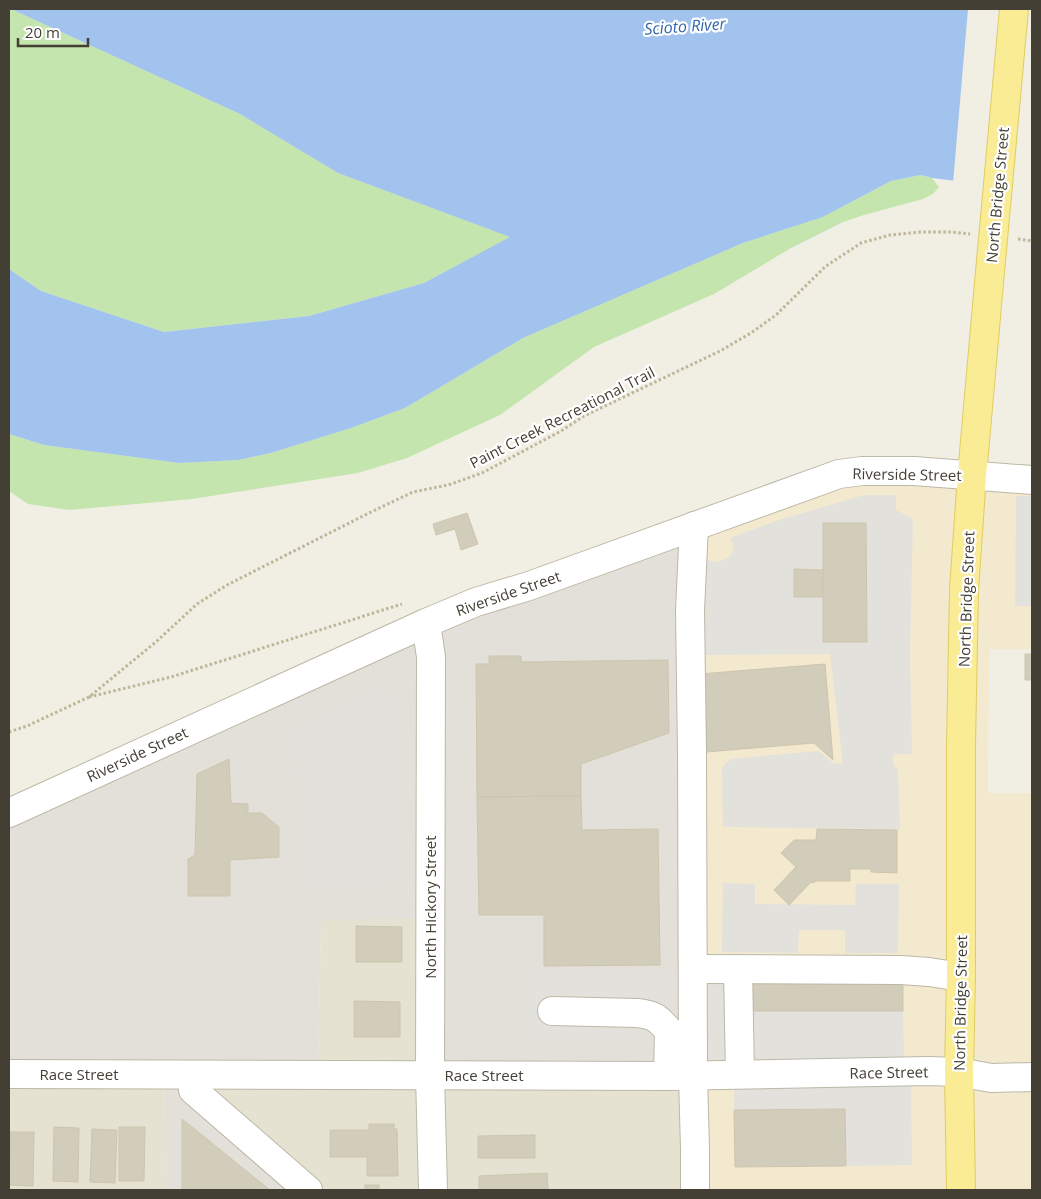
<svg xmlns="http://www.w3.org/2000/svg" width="1041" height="1199" viewBox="0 0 1041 1199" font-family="'Open Sans',sans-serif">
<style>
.residential{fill:#e5e2d2}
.commercial{fill:#f3e9cf}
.industrial{fill:#e3e0d9}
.green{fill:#c4e5ad}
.parking{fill:#e2e1dc;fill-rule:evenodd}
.water{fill:#a1c3ed}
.pier{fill:#f1efe4}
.building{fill:#d2ccba;stroke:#cdc5ad}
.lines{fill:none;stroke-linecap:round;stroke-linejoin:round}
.minor-casing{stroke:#bcb8a7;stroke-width:30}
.major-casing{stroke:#dfcc64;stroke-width:30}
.path{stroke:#beb699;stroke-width:3;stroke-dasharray:2.5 2.5;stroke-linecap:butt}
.minor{stroke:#fff;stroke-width:28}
.major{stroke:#faec94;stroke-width:28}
.major-bridge-casing{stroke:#dfcc64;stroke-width:30;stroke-linecap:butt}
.major-bridge{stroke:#faec94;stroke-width:28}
.labels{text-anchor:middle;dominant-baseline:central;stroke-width:4.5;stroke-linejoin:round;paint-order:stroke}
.street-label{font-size:15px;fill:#433f34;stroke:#fff}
.water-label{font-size:16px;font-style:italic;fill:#3266ab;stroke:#fff}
</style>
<rect width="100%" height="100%" fill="#f1efe4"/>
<g class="residential">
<polygon points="417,918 682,1064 682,1190 315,1190 213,1101 213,1067 318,1067 321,919"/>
<polygon points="9,1065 164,1067 166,1190 9,1190"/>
</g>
<polygon class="commercial" points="842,463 1032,468 1032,649 989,649 988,793 1032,793 1032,1190 682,1190 682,521"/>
<polygon class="industrial" points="682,521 682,1064 416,1066 417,918 321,920 318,1067 213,1067 213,1101 315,1190 166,1190 164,1067 9,1065 9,803"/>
<g class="green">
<polygon points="9,9 11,9 240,114 338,173 511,237 424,283 309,316 164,332 41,291 9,269"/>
<polygon points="921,175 932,178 939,187 933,194 923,199 864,215 843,222 791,248 714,294 594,347 500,415 407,458 358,473 192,499 69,510 28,504 9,491 9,434 44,445 179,463 238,460 271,453 351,428 405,408 523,338 743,243 823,217 891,181"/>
</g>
<g class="parking">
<path d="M864,495H896V510L913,519L910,654L912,754H895L892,758L894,766L898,770L900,829L723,827L722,768L730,759L818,751L833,763L843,764L830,654L694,655L702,558L710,561L717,562L726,559L730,556L733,551V544L730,538L779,520ZM794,569L823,570V597Z"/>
<polygon points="1016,496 1032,496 1032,606 1015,606"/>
<polygon points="378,691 390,699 392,883 336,889 300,881 298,728"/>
<polygon points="723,883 755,884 755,904 855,905 856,884 899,884 898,953 845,953 845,930 799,930 798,953 722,952"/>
<rect x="523" y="969" width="150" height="67"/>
<polygon points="704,977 750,978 750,1011 903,1011 904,1059 704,1060"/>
<polygon points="911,1082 912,1165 846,1166 845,1109 734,1110 734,1084"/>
</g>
<polygon class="water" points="11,9 1032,9 1013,188 932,178 921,175 891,181 823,217 743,243 523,338 405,408 351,428 271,453 238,460 179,463 44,445 9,434 9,269 41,291 164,332 309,316 424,283 510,237 338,173 240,114"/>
<polygon class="pier" points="968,9 1032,9 1032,191 1013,191 953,183"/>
<g class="building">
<polygon points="467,513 478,544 461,550 455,529 436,535 433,524"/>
<polygon points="823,523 866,523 867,642 823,642"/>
<polygon points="794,569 823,570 823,597 794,597"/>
<polygon points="1032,651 1032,682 1032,680 1025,680 1025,654 1032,654"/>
<polygon points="489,656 521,656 521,662 668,660 669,733 581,764 581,796 477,797 476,664 489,664"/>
<polygon points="825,664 833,760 814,743 706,752 699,674"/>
<polygon points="229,759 231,803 248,804 248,813 262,813 279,827 279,857 230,860 230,896 188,896 188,859 195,855 197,774"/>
<polygon points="581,796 582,830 658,829 660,965 544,966 544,915 479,915 477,797"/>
<polygon points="817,829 897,830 897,873 871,872 871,869 850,869 850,881 816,881 813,883 811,882 789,905 774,890 796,867 781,853 794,840 816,840"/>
<polygon points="356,926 402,927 402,962 356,962"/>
<polygon points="903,977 903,1011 750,1011 750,978"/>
<polygon points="354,1001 400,1002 400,1037 354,1037"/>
<polygon points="845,1109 846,1166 735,1167 734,1110"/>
<polygon points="182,1119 270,1190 182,1190"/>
<polygon points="369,1124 394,1124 394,1129 397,1129 398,1176 367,1176 367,1157 330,1157 330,1130 369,1130"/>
<polygon points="54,1127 79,1128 78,1182 53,1181"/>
<polygon points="119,1127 145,1127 144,1181 119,1181"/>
<polygon points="92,1129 117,1130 115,1183 90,1182"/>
<polygon points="10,1132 34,1132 33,1186 9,1185"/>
<polygon points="535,1135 535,1158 478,1158 478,1136"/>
<polygon points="547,1173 548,1190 479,1190 479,1176"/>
<rect x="365" y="1185" width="14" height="5"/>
</g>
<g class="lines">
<g class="minor-casing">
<g id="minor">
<polyline points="694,526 690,610 692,753 693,1076 695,1149 695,1190"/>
<polyline points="426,623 431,657 430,1075 433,1190"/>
<polyline points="9,813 270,694 426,623 476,602 529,586 839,474 862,471 914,471 1032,480"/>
<polyline points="693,969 901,970 929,972 961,977"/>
<polyline points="738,969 740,1074"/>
<path d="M552,1011L637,1013C654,1015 657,1017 669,1031L668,1076"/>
<polyline points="9,1074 668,1076 928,1071 959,1072 991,1078 1032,1077"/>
<polyline points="193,1075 193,1090 308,1190"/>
</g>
</g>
<g class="major-casing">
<polyline id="major" points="961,1190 959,1072 961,977 961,745 964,590 972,475 989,283"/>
</g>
<g class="path">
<polyline points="1018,239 1032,241"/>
<polyline points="89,697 171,677 402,604"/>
<polyline points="9,732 27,726 89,697 157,641 197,604 227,585 369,513 413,492 448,485 482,473 561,431 584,416 720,351 751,333 776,315 826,266 861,243 890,235 920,232 951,232 970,234"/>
</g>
<use href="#minor" class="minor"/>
<use href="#major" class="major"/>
<g class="major-bridge-casing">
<polyline id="major-bridge" points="989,283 1014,9"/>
</g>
<use href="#major-bridge" class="major-bridge"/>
</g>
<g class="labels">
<g class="street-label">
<text transform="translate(997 195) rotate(-85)">North Bridge Street</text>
<text transform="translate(562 417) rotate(-27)">Paint Creek Recreational Trail</text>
<text transform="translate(907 474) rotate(1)">Riverside Street</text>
<text transform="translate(508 593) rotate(-19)">Riverside Street</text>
<text transform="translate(966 599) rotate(-88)">North Bridge Street</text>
<text transform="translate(137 754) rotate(-25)">Riverside Street</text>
<text transform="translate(430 907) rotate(-90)">North Hickory Street</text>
<text transform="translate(960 1003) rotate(-89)">North Bridge Street</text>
<text transform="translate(889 1072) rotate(-1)">Race Street</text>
<text x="79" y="1074">Race Street</text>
<text x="484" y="1075">Race Street</text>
</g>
<g class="water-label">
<text transform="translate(685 26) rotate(-4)">Scioto River</text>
</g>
</g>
<rect width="1041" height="1199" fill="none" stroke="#433f34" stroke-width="20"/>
<path d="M18 38v8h70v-8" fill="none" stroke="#433f34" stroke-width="2.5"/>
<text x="25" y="38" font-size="15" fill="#433f34" stroke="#ffffff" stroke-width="4" paint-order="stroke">20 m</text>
</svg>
